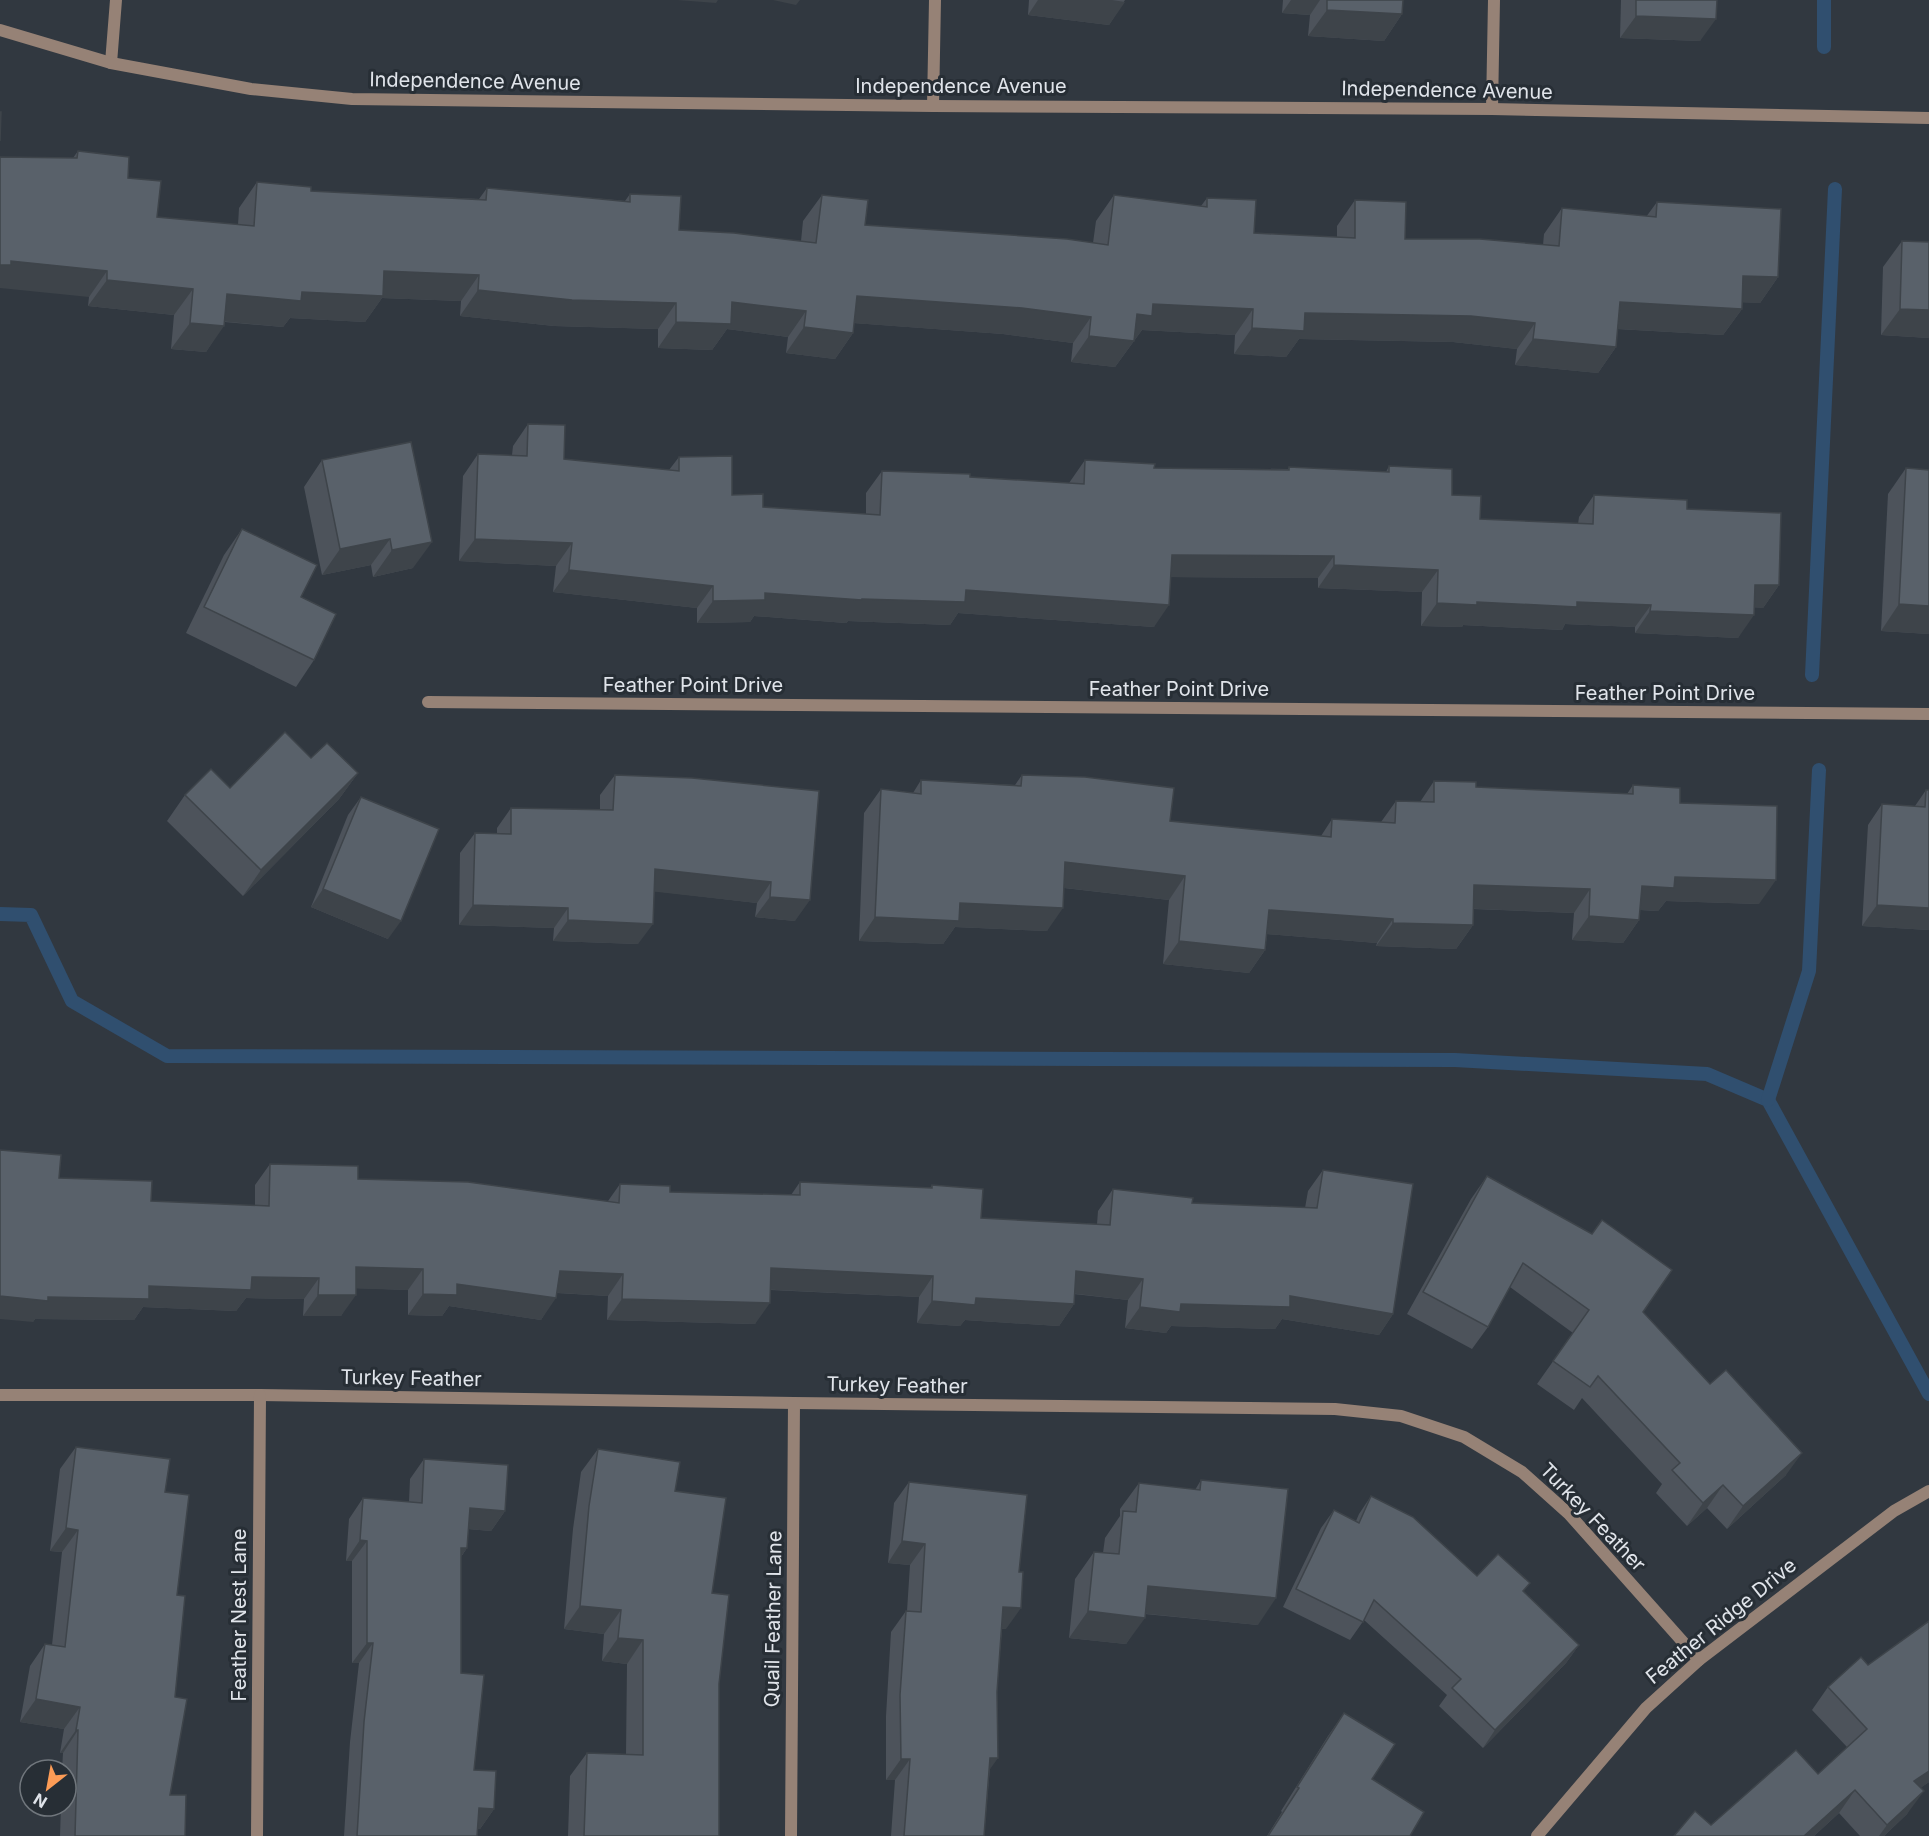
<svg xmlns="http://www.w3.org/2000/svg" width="1929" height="1836" viewBox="0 0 1929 1836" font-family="Inter,sans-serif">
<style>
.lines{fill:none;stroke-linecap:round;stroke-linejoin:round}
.stream{stroke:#304f6f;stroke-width:14}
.minor{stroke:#968276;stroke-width:12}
.tertiary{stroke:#968276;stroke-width:12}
.wall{fill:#4d535b}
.shaded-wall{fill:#3e444a}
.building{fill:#59616a;stroke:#3e444a;stroke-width:1.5}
.labels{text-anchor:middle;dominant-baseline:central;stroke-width:6;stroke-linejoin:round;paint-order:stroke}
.street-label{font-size:20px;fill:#e0e4ea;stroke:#272e35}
</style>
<rect width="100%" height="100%" fill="#313840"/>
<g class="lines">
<g class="stream">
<polyline points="1824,47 1824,0"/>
<polyline points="1812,675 1835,189"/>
<polyline points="0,914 31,915 72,1001 167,1056 1455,1060 1707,1074 1768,1100 1929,1394"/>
<polyline points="1768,1100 1809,971 1819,770"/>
</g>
<g class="minor">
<polyline points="111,63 116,0"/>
<polyline points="933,106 935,0"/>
<polyline points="1492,109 1494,0"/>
<polyline points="428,702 1929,714"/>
<polyline points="0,1395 260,1395 794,1403 1335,1409 1401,1416 1464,1437 1522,1472 1569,1514 1699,1660"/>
<polyline points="257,1836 260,1395"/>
<polyline points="791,1836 794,1403"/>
<polyline points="1537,1836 1646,1708 1699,1660 1894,1511 1929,1491"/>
</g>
<polyline class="tertiary" points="0,30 111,63 251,89 352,99 933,106 1492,109 1929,118"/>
</g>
<g class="wall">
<polygon points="1029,0 1125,0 1109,25 1028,15"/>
<polygon points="1283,0 1403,0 1402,14 1384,41 1308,36 1310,15 1282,13"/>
<polygon points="1621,0 1717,0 1700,41 1620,38"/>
<polygon points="78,151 128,178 157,217 238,225 239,208 257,182 311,191 479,199 487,188 625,201 630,194 679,230 801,241 803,221 822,195 865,225 1093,243 1096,221 1114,195 1201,206 1207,198 1254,233 1337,237 1337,226 1355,200 1405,239 1543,245 1544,234 1562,208 1646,217 1657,202 1778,277 1760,303 1742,302 1742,309 1723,335 1617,329 1616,347 1598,373 1515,365 1517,349 1453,342 1299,339 1286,357 1234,354 1235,335 1142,330 1115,367 1071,362 1073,343 1003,334 854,323 853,333 835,359 786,353 788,337 727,329 712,350 658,348 658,329 554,326 460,316 461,301 382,298 365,322 290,318 283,327 225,322 206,352 171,349 174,315 88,306 89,297 73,158"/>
<polygon points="1902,241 1929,242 1929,338 1881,335 1883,267"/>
<polygon points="528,424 564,459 669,470 679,457 732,495 763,507 866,514 866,493 882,471 1069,483 1085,460 1154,468 1288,469 1289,467 1386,472 1389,466 1452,495 1480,519 1578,524 1579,517 1594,495 1687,509 1779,585 1763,608 1754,607 1738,638 1635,633 1635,627 1565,624 1562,630 1463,625 1462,627 1421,626 1422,592 1318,588 1318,578 1171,577 1154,627 958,613 950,625 848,621 846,623 754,616 750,622 697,623 697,608 553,592 556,566 459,561 463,476 478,454 512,455 513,446"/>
<polygon points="411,442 413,568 373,577 371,565 322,575 304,487 322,460"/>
<polygon points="1906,468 1929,634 1881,631 1888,494"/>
<polygon points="242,529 301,597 314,660 296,687 186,633 224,555"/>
<polygon points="311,758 358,773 339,799 243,896 167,821 185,795 230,788"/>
<polygon points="615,775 819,791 795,921 755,917 757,903 654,891 638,944 553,941 554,928 459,925 460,853 475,833 497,834 497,828 511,808 600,810 600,795"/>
<polygon points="1022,775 1170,821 1321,836 1332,819 1381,822 1396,801 1420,802 1434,781 1476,787 1627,794 1633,785 1680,803 1759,904 1666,901 1658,911 1640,910 1639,920 1623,943 1572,940 1574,913 1473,909 1473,925 1456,949 1376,946 1377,943 1267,934 1265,950 1249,973 1163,964 1169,900 1064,888 1047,931 955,927 943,944 859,941 864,813 881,789 913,793 921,780 1015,785"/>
<polygon points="1926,790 1929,930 1862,926 1868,825 1882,804 1915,806"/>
<polygon points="361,797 388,939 311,907 348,815"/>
<polygon points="270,1164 358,1179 608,1201 620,1184 670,1192 791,1195 800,1182 930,1188 932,1185 981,1218 1097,1224 1098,1211 1113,1189 1192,1203 1305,1208 1308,1191 1323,1170 1393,1314 1379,1335 1282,1319 1275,1329 1171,1326 1166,1333 1125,1328 1128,1300 1074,1294 1074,1304 1059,1326 965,1320 960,1326 917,1323 919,1297 771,1290 755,1324 607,1320 608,1296 557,1293 541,1320 449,1306 442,1316 408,1315 408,1290 356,1288 341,1316 303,1316 304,1299 246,1298 236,1311 143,1307 134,1320 35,1319 33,1322 59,1178 151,1201 255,1206 255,1185"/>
<polygon points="1487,1176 1643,1312 1786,1475 1727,1529 1707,1508 1687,1526 1656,1493 1662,1484 1582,1398 1574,1410 1537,1384 1573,1333 1510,1287 1488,1327 1472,1349 1407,1314 1471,1199"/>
<polygon points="76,1447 165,1492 177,1595 175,1697 170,1795 185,1836 60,1836 61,1806 66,1806 66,1770 62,1770 63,1753 60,1753 64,1729 20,1722 30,1666 45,1644 52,1645 62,1552 50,1551 60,1469"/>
<polygon points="598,1449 675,1491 712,1593 719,1684 719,1836 568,1836 570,1776 587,1753 626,1754 627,1664 602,1661 604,1634 564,1629 573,1529 581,1472"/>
<polygon points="424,1459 505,1511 491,1531 468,1529 467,1548 461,1557 461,1673 474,1770 494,1809 480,1829 478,1829 477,1836 344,1836 350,1742 359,1663 352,1663 352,1561 346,1561 349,1519 363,1498 409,1502 410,1479"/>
<polygon points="1201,1480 1258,1625 1145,1614 1126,1644 1069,1638 1075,1579 1094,1552 1103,1553 1105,1538 1120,1516 1120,1509 1139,1483 1195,1490"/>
<polygon points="909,1482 1006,1629 1002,1629 984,1836 891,1836 895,1780 886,1780 886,1716 891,1632 906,1611 907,1611 910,1565 888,1563 894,1503"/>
<polygon points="1371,1496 1477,1576 1524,1592 1579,1645 1566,1663 1483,1748 1439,1706 1447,1695 1364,1620 1350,1640 1283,1607 1321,1528 1334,1510 1356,1521 1359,1514"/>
<polygon points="1929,1621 1929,1782 1920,1788 1907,1814 1884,1836 1860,1836 1839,1813 1814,1836 1674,1836 1711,1825 1818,1774 1847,1747 1812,1710 1828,1687 1868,1665"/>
<polygon points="1344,1713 1372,1779 1410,1836 1267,1836 1282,1812 1281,1811 1328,1736"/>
</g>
<g class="shaded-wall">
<polygon points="677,0 718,0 716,3"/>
<polygon points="773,0 800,0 796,5"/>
<polygon points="1038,0 1112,0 1125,2 1109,25 1028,15"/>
<polygon points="1291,0 1320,0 1310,15 1282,13"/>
<polygon points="1327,10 1402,14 1384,41 1308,36"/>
<polygon points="1636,16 1716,19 1700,41 1620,38"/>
<polygon points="11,261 107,271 89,297 0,288 0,265"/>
<polygon points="384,271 479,275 461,301 382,298 365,322 290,318 283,327 209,320 227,294 302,292"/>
<polygon points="1743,276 1778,277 1760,303 1725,302"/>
<polygon points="107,280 193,289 174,315 88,306"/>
<polygon points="478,290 676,303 658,329 554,326 460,316"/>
<polygon points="857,296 1022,308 1091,317 1073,343 1003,334 839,322"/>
<polygon points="732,302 806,311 788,337 727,329 712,350 658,348 676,322"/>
<polygon points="1620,302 1742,309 1723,335 1601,328"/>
<polygon points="1153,304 1253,309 1235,335 1142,330 1115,367 1071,362 1089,336"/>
<polygon points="1900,309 1929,310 1929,338 1881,335"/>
<polygon points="1305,313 1471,316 1535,323 1517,349 1453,342 1299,339 1286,357 1234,354 1252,328"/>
<polygon points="190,323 224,326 206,352 171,349"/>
<polygon points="804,327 853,333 835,359 786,353"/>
<polygon points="1533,339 1616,347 1598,373 1515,365"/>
<polygon points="390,539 371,565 322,575 340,549"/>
<polygon points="475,539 572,543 556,566 459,561"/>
<polygon points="432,542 413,568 373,577 392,550"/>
<polygon points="1172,555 1334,556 1318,578 1156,577"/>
<polygon points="1334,565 1438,570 1422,592 1318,588"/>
<polygon points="569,570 713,586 697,608 553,592"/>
<polygon points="1755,585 1779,585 1763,608 1740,607"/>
<polygon points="966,590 1169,605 1154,627 958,613 950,625 848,621 846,623 754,616 750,622 697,623 713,601 765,593 862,599"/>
<polygon points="1477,602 1577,602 1651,605 1635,627 1565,624 1562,630 1463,625 1462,627 1421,626 1437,603"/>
<polygon points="1899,604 1929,606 1929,634 1881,631"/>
<polygon points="1650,611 1754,615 1738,638 1635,633"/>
<polygon points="358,773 339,799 243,896 261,870"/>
<polygon points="1065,862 1185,876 1169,900 1048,886"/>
<polygon points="655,869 771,882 757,903 640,890"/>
<polygon points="1675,877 1776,880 1759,904 1666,901 1658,911 1625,909 1642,886"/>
<polygon points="1474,885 1590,889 1574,913 1457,908"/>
<polygon points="323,889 401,921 388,939 311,907"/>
<polygon points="770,897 810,900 795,921 755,917"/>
<polygon points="960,903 1063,908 1047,931 955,927 943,944 859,941 875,917"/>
<polygon points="473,905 568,908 554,928 459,925"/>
<polygon points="1877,905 1929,908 1929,930 1862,926"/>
<polygon points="1269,910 1393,919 1377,943 1253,933"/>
<polygon points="1589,916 1639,920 1623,943 1572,940"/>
<polygon points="568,920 653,924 638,944 553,941"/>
<polygon points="1393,923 1473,925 1456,949 1376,946"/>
<polygon points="1179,941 1265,950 1249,973 1163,964"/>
<polygon points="356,1267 423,1269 408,1290 341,1288"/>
<polygon points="771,1268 933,1276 919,1297 756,1289"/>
<polygon points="560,1271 623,1274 608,1296 545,1292"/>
<polygon points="1076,1271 1143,1279 1128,1300 1061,1292"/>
<polygon points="252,1277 319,1278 304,1299 246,1298 236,1311 143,1307 134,1320 35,1319 33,1322 0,1319 0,1296 48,1297 149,1286"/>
<polygon points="457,1284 556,1298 541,1320 449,1306 442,1316 408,1315 423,1294"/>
<polygon points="318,1295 356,1295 341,1316 303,1316"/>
<polygon points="1290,1296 1393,1314 1379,1335 1282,1319 1275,1329 1171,1326 1166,1333 1125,1328 1140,1307"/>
<polygon points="976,1298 1074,1304 1059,1326 965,1320 960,1326 917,1323 932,1301"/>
<polygon points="622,1299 770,1303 755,1324 607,1320"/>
<polygon points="1802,1453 1786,1475 1727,1529 1743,1506"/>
<polygon points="1723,1485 1707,1508 1687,1526 1703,1503"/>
<polygon points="470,1508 505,1511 491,1531 456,1528"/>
<polygon points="66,1528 78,1530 62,1552 50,1551"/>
<polygon points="360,1540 367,1541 352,1561 346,1561"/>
<polygon points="902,1541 925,1544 910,1565 888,1563"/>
<polygon points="461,1548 467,1548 453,1568"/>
<polygon points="1148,1586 1276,1598 1258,1625 1129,1612"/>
<polygon points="580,1606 621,1610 604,1634 564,1629"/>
<polygon points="1003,1607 1021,1608 1006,1629 988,1628"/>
<polygon points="1088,1611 1145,1618 1126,1644 1069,1638"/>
<polygon points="618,1638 643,1640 627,1664 602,1661"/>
<polygon points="367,1643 373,1643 359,1663 352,1663"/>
<polygon points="1579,1645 1566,1663 1483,1748 1495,1730"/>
<polygon points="36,1699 80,1707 64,1729 20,1722"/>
<polygon points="76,1730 78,1730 63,1753 60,1753"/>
<polygon points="990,1758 998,1758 983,1779"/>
<polygon points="901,1759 910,1759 895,1780 886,1780"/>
<polygon points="1929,1771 1929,1782 1898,1804 1914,1781"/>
<polygon points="1855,1790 1839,1813 1814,1836 1804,1836"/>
<polygon points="1924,1791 1907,1814 1884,1836 1879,1836 1887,1825"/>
<polygon points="479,1808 494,1809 480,1829 465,1828"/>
</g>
<g class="building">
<polygon points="1327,0 1403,0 1402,14 1327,10"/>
<polygon points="1636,0 1717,0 1716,19 1636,16"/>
<polygon points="0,112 1,112 0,141"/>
<polygon points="78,151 129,157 128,178 161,181 157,217 254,226 257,182 311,187 311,191 486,200 487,188 630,202 630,194 681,196 679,230 734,233 816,243 822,195 868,200 865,225 1067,239 1108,245 1114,195 1207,207 1207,198 1256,200 1254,233 1355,238 1355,200 1406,202 1405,239 1480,239 1559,246 1562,208 1656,217 1657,202 1781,209 1778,277 1743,276 1742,309 1620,302 1616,347 1533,339 1535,323 1471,316 1305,313 1304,331 1252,328 1253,309 1153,304 1152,316 1137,314 1134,341 1089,336 1091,317 1022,308 857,296 853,333 804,327 806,311 732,302 731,324 676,322 676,303 572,300 478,290 479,275 384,271 383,296 302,292 301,301 227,294 224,326 190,323 193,289 107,280 107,271 11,261 11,265 0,265 0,157 77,158"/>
<polygon points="1902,241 1929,242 1929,310 1900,309"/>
<polygon points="528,424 565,425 564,459 679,471 679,457 732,456 732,495 763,494 763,507 880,515 882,471 970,474 970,477 1084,484 1085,460 1155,464 1154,468 1289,470 1289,467 1389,472 1389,466 1452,469 1452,495 1481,496 1480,519 1593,524 1594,495 1687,500 1687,509 1781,513 1779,585 1755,585 1754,615 1650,611 1651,605 1577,602 1577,607 1477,602 1477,605 1437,603 1438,570 1334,565 1334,556 1172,555 1169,605 966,590 965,602 862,599 862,600 765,593 765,600 713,601 713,586 569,570 572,543 475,539 478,454 527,456"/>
<polygon points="411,442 432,542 392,550 390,539 340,549 322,460"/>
<polygon points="1906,468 1929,470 1929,606 1899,604"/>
<polygon points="242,529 317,565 301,597 336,614 314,660 204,607"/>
<polygon points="285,732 311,758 327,743 358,773 261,870 185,795 211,769 230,788"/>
<polygon points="615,775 692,778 819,791 810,900 770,897 771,882 655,869 653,924 568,920 568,908 473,905 475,833 511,834 511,808 613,810"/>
<polygon points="1022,775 1085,777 1174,788 1170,821 1331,837 1332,819 1395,823 1396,801 1434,802 1434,781 1476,782 1476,787 1633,794 1633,785 1680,788 1680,803 1777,806 1776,880 1675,877 1674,888 1642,886 1639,920 1589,916 1590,889 1474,885 1473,925 1393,923 1393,919 1269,910 1265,950 1179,941 1185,876 1065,862 1063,908 960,903 959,921 875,917 881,789 921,794 921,780 1021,786"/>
<polygon points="1926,790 1929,790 1929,908 1877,905 1882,804 1925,807"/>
<polygon points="361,797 439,829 401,921 323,889"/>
<polygon points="0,1150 61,1155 59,1178 152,1181 151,1201 269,1206 270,1164 358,1166 358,1179 468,1182 619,1203 620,1184 670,1186 670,1192 800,1195 800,1182 932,1188 932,1185 983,1189 981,1218 1110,1225 1113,1189 1193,1198 1192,1203 1317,1208 1323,1170 1413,1184 1393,1314 1290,1296 1290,1307 1181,1304 1180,1312 1140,1307 1143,1279 1076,1271 1074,1304 976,1298 975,1305 932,1301 933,1276 771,1268 770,1303 622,1299 623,1274 560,1271 556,1298 457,1284 457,1295 423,1294 423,1269 356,1267 356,1295 318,1295 319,1278 252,1277 251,1290 149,1286 149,1299 48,1297 48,1301 0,1296"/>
<polygon points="1487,1176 1592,1234 1602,1220 1672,1270 1643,1312 1710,1384 1726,1370 1802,1453 1743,1506 1723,1485 1703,1503 1672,1470 1680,1463 1598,1376 1590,1387 1553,1361 1589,1310 1523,1263 1488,1327 1423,1292"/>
<polygon points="76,1447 170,1459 165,1492 189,1495 177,1595 185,1596 175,1697 187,1699 170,1795 186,1795 185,1836 75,1836 78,1730 76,1730 80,1707 36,1699 45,1644 65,1647 78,1530 66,1528"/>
<polygon points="598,1449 680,1462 675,1491 726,1498 712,1593 729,1595 719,1684 719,1836 584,1836 587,1753 643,1755 643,1640 618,1638 621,1610 580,1606 589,1506"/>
<polygon points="424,1459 508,1465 505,1511 470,1508 467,1548 461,1548 461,1673 484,1675 474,1770 496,1771 494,1809 479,1808 477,1836 357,1836 364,1722 373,1643 367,1643 367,1541 360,1540 363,1498 422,1503"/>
<polygon points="1201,1480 1288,1489 1276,1598 1148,1586 1145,1618 1088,1611 1094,1552 1119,1554 1123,1511 1136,1512 1139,1483 1200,1490"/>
<polygon points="909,1482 1027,1495 1019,1572 1023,1572 1021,1608 1003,1607 997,1692 998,1758 990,1758 984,1836 904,1836 910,1759 901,1759 900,1695 906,1611 921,1612 925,1544 902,1541"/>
<polygon points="1371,1496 1413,1517 1477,1576 1498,1554 1530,1583 1523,1591 1579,1645 1495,1730 1452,1688 1461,1679 1374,1600 1363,1622 1296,1589 1334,1510 1359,1523"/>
<polygon points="1929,1621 1929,1771 1914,1781 1924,1791 1887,1825 1855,1790 1804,1836 1674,1836 1695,1811 1711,1825 1796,1750 1818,1774 1867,1729 1828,1687 1861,1657 1868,1665"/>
<polygon points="1344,1713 1395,1744 1372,1779 1424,1812 1410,1836 1268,1836 1299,1788 1297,1787"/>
</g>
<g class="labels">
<g class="street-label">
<text transform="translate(475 81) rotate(1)">Independence Avenue</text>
<text x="961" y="86">Independence Avenue</text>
<text transform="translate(1447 90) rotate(1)">Independence Avenue</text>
<text x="693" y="685">Feather Point Drive</text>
<text x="1179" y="689">Feather Point Drive</text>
<text x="1665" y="693">Feather Point Drive</text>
<text transform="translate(411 1378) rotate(1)">Turkey Feather</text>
<text transform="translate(897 1385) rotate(1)">Turkey Feather</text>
<text transform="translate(1593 1517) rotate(46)">Turkey Feather</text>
<text transform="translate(239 1615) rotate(-90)">Feather Nest Lane</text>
<text transform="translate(773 1619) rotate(-89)">Quail Feather Lane</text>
<text transform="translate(1721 1621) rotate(-39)">Feather Ridge Drive</text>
</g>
</g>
<g transform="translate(48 1788) rotate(211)"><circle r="28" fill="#272e35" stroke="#71777d" stroke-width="1.5"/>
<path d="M0-4.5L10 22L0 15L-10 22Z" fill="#fd9c56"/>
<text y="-9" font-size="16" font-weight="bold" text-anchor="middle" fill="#e0e4ea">N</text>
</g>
</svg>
